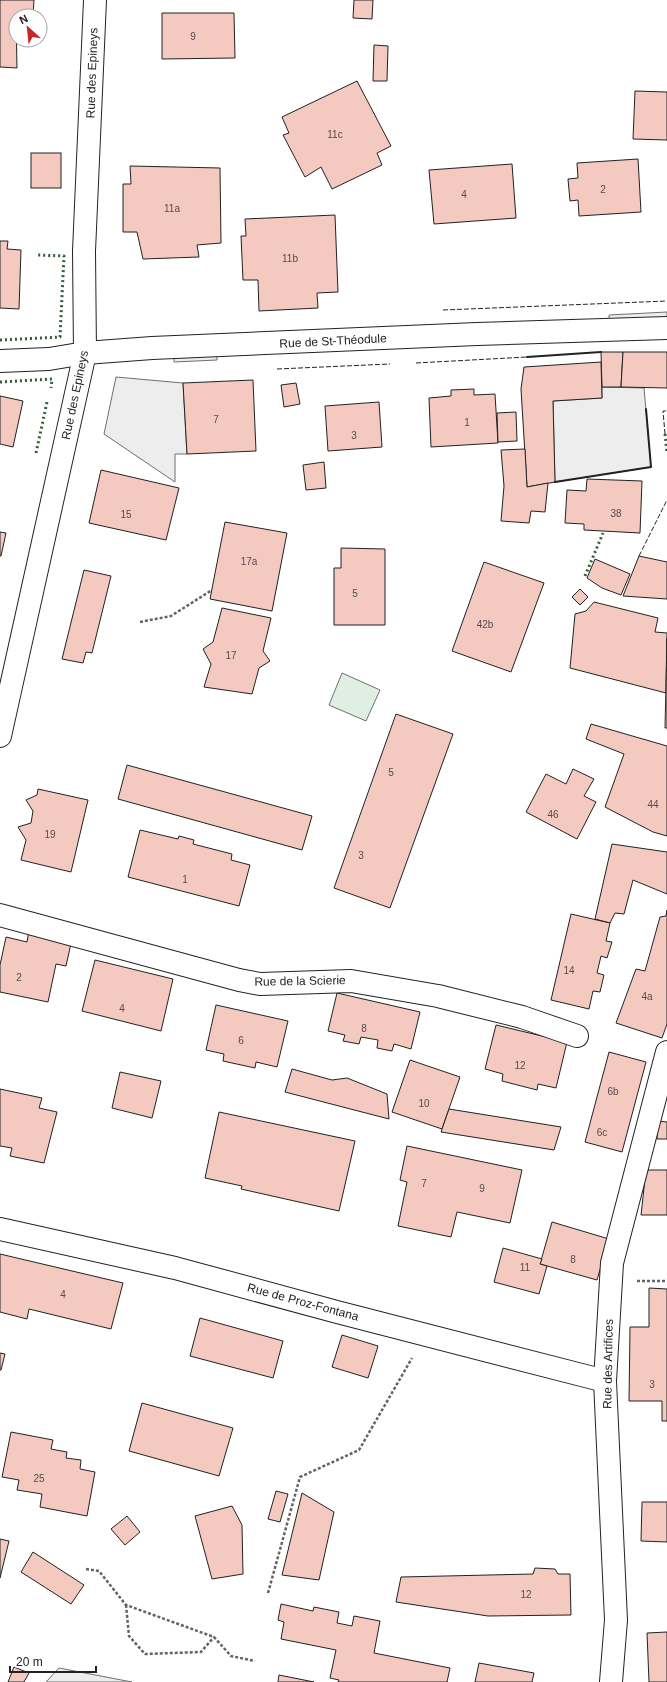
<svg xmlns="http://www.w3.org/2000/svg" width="667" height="1682" viewBox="0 0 667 1682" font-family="Arial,sans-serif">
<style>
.green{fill:#e0efe3;stroke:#6f6f6f}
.parking{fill:#ededed;stroke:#6f6f6f}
.building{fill:#f3c9c0;stroke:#222}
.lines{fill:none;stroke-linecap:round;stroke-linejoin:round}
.street-casing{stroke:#222;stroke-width:24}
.path{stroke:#646464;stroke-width:2.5;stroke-dasharray:3 2;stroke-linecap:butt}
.street{stroke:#fff;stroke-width:22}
.hedge{stroke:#2f5e38;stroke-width:3;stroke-dasharray:2 3;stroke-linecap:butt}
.fence{stroke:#222;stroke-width:1;stroke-dasharray:5 2;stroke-linecap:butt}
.wall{stroke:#222;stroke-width:2}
.labels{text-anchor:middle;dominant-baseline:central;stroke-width:3;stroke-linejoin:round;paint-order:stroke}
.number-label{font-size:10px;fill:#564c4a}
.street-label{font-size:12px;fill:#222;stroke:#fff}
</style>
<rect width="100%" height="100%" fill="#fff"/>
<polygon class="green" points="342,673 380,690 366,721 329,705"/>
<g class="parking">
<polygon points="667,312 667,321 609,324 609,315"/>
<polygon points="217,351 217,360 174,362 174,353"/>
<polygon points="116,377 183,383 187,454 175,454 175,482 104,434"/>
<polygon points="602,387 644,388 651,467 555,482 553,401 602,398"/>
<polygon points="59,1668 132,1682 46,1682"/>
</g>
<g class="building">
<polygon points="0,0 34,0 33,16 16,16 17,68 0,67"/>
<polygon points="354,0 373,0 372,19 353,18"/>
<polygon points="162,13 234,13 235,58 162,59"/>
<polygon points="374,45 388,46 387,81 373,81"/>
<polygon points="357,81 391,146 377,153 382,165 332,189 321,167 305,177 283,135 289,133 282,117"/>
<polygon points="635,91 667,92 667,140 633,139"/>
<rect x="31" y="153" width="30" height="35"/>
<polygon points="638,159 641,212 579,216 578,200 570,201 568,179 578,178 577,163"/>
<polygon points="512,164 516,218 434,224 429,170"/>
<polygon points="130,166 220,168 221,243 197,245 199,257 143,259 137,232 123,232 123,184 131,184"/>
<polygon points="335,215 338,292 317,293 318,308 259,311 258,280 243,280 241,236 246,236 245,219"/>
<polygon points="0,241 8,241 7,249 21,250 19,309 0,308"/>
<polygon points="601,352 623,352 621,387 602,387"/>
<polygon points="623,352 667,352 667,388 621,387"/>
<polygon points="601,362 602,398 553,401 555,482 527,487 521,389 524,367"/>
<polygon points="253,380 256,451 187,454 183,383"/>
<polygon points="296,383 300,404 284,407 281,385"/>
<polygon points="474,389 474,395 495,394 498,443 431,447 429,398 451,396 451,390"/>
<polygon points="0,396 23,401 13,447 0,444"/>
<polygon points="379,402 382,447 328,451 325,406"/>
<polygon points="516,412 517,441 498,442 497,413"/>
<polygon points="525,449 527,487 548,483 545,512 531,511 529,523 501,521 504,486 501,450"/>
<polygon points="324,462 326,488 306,490 303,465"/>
<polygon points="101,470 179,488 166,540 89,523"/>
<polygon points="587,479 642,481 640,533 584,530 584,524 565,523 567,490 586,491"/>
<polygon points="225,522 287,533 272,611 210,599"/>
<polygon points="0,532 6,533 1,556 0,556"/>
<polygon points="341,548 385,549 385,625 334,625 334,568 341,568"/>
<polygon points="639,556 667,562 667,599 623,596"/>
<polygon points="595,559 630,574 621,595 602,588 587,578"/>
<polygon points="484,562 544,583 511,672 452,651"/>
<polygon points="84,570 111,576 92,653 86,652 83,663 62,659"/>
<polygon points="580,589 588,597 580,605 572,597"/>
<polygon points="594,602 658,618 655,632 667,633 666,693 570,668 575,614 586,611"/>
<polygon points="222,608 271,618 263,651 270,661 259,668 252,694 204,687 211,664 203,649 213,642"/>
<polygon points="667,638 667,728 665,728"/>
<polygon points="396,714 453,734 390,908 334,888"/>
<polygon points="591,724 667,746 667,836 653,832 605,807 624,754 586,739"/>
<polygon points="127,765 312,816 302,850 118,799"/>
<polygon points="573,769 594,779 584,796 596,802 577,839 526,812 546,774 566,784"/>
<polygon points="38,789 88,800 71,872 21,860 26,840 18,827 31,823 33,811 26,800 37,795"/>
<polygon points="140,830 178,839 179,836 194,840 193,844 232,854 231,860 250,865 239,906 128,877"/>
<polygon points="612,844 667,852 667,894 633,880 624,914 615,913 610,923 595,919"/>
<polygon points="667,910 667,1024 662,1038 616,1023 636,969 645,971 660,917 666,916"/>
<polygon points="571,914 610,923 606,941 612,942 607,958 601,956 597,973 604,975 600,992 593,991 589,1009 551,1000"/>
<polygon points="29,930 72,939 66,966 56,964 48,1002 0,992 0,965 6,937 27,942"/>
<polygon points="95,960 173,979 161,1031 82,1011"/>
<polygon points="337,993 420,1012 411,1049 394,1044 392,1051 377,1048 378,1040 361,1037 359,1044 343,1041 345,1035 328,1031"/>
<polygon points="216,1005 288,1021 277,1067 256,1062 255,1068 223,1061 224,1054 206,1050"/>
<polygon points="496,1025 567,1042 556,1088 538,1084 537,1090 502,1081 503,1074 485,1069"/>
<polygon points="609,1052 646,1062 622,1152 585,1142"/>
<polygon points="410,1060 460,1077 442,1129 392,1112"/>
<polygon points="292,1069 332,1080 347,1078 387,1094 389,1119 285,1092"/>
<polygon points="120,1072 161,1081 152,1118 112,1108"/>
<polygon points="0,1089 42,1098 39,1108 57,1112 44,1163 10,1156 12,1148 0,1146"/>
<polygon points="449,1109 561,1127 554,1150 441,1132"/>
<polygon points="219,1112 355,1141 339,1211 241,1189 242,1186 205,1178"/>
<polygon points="658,1121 667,1122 667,1139 657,1139"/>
<polygon points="407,1146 522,1170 510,1223 457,1212 451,1237 398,1226 407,1182 400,1180"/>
<polygon points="646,1170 667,1170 667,1215 641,1215"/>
<polygon points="552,1222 609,1239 597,1280 540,1264"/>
<polygon points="503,1248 542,1259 540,1264 547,1266 539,1294 494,1282"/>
<polygon points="0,1254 123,1283 111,1329 29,1309 27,1319 0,1312"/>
<polygon points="649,1288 667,1289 667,1421 662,1421 662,1401 629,1401 630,1327 649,1327"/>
<polygon points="200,1318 283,1341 273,1378 190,1356"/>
<polygon points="342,1335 378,1346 368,1378 332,1367"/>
<polygon points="0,1353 5,1354 1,1370 0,1370"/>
<polygon points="142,1403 233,1428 219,1476 129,1451"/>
<polygon points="11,1432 53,1440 51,1449 67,1452 66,1458 81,1460 80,1469 95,1472 87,1516 40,1507 42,1494 17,1490 19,1480 2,1477"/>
<polygon points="276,1491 288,1494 280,1522 268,1519"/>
<polygon points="302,1493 334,1512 319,1580 282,1575"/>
<polygon points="642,1502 667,1502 667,1542 641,1541"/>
<polygon points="232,1506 242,1525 243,1574 212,1579 195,1516"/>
<polygon points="127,1516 140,1532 125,1545 111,1529"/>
<polygon points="0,1539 9,1541 0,1578"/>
<polygon points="33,1552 84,1585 71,1604 21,1572"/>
<polygon points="535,1568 555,1569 558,1574 570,1574 571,1615 488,1616 396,1602 401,1577 533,1574"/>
<polygon points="281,1604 313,1611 314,1607 339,1612 337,1623 352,1626 354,1616 380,1621 374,1653 450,1668 447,1682 338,1682 339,1680 330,1678 336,1650 281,1639 284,1622 278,1620"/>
<polygon points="667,1632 667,1682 649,1682 647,1633"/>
<polygon points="479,1663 534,1673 532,1682 475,1682"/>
<polygon points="14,1667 29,1673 24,1682 8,1682"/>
<polygon points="279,1675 314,1682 278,1682"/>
</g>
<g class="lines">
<g class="street-casing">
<g id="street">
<polyline points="0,361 49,359 85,353 152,348 477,334 667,328"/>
<polyline points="0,736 85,353 84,251 95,0"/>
<polyline points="0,915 239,980 260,984 351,981 438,996 522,1017 577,1036"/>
<polyline points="0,1229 175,1268 337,1312 605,1381"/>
<polyline points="611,1682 616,1620 605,1381 612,1263 667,1052"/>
</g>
</g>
<g class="path">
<polyline points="140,622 171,616 212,590"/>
<polyline points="637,1281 667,1281"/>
<polyline points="86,1569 99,1571 126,1605 214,1637 231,1656 255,1661"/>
<polyline points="268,1593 300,1477 359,1450 412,1358"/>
<polyline points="126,1605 129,1636 145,1654 201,1652 214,1637"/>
</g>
<use href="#street" class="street"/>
<g class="hedge">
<polyline points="0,340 60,337 64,256 38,255"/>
<polyline points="0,382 52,379 51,388"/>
<polyline points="665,434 667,453"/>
<polyline points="36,453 47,402"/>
<polyline points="585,576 603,533"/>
</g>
<g class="fence">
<polyline points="443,310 667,301"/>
<polyline points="416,363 527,357"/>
<polyline points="277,369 390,364"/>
<polyline points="665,434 663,411 667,411"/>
<polyline points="639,556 667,500"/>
</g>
<g class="wall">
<polyline points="527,357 601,352"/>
<polyline points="555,482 651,467 646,409"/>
</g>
</g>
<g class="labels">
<g class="number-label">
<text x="193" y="36">9</text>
<text x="335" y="134">11c</text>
<text x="603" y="189">2</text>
<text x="464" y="194">4</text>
<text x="172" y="208">11a</text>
<text x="290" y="258">11b</text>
<text x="216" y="419">7</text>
<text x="467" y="422">1</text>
<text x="354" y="435">3</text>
<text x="616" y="513">38</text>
<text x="126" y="514">15</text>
<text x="249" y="561">17a</text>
<text x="355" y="593">5</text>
<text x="485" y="624">42b</text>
<text x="231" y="655">17</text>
<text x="391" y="772">5</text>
<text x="653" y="804">44</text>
<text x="553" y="814">46</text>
<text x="50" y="834">19</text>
<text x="361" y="855">3</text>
<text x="185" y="879">1</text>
<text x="569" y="970">14</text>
<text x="19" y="977">2</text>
<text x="647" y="996">4a</text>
<text x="122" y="1008">4</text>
<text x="364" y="1028">8</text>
<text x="241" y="1040">6</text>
<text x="520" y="1065">12</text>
<text x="613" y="1091">6b</text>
<text x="424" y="1103">10</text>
<text x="602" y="1132">6c</text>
<text x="424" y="1183">7</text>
<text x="482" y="1188">9</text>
<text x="573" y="1259">8</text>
<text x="525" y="1267">11</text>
<text x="63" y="1294">4</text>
<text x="652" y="1384">3</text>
<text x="39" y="1478">25</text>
<text x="526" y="1594">12</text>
</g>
<g class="street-label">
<text transform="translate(92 73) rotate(-88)">Rue des Epineys</text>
<text transform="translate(333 341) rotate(-3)">Rue de St-Théodule</text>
<text transform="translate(75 395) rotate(-78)">Rue des Epineys</text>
<text transform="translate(300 981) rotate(-1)">Rue de la Scierie</text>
<text transform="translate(303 1302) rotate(15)">Rue de Proz-Fontana</text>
<text transform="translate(608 1364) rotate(-89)">Rue des Artifices</text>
</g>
</g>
<g transform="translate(28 28) rotate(333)"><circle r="19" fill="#ffffff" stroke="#a7a7a7"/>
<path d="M0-3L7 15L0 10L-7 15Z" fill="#c62828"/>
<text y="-6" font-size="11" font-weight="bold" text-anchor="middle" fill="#222222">N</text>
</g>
<path d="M10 1666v6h86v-6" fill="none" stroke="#222222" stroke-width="2"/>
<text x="16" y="1666" font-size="12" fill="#222222" stroke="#ffffff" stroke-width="3" paint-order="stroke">20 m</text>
</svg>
